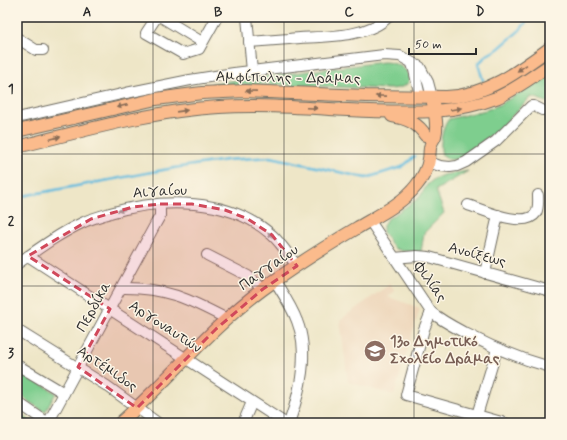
<svg xmlns="http://www.w3.org/2000/svg" width="567" height="440" viewBox="0 0 567 440" font-family="Mynerve,sans-serif">
<style>
.built{fill:#eed7bb}
.green{fill:#7ece8e;stroke:#547c5c}
.lines{fill:none;stroke-linecap:round;stroke-linejoin:round}
.stream{stroke:#61bcdf;stroke-width:2.5}
.minor-casing{stroke:#6f6c62;stroke-width:12}
.major-casing{stroke:#6f6c62;stroke-width:14}
.minor{stroke:#fff;stroke-width:10}
.major{stroke:#fbbb8c;stroke-width:12}
.oneway{fill:#896c57}
.oneway2{fill:#a0a0a0}
.marked{fill:#d1495b;fill-opacity:0.2;stroke:#d1495b;stroke-width:3;stroke-dasharray:8 5;stroke-linejoin:round}
.grid{fill:none;stroke:#2b2b2b;stroke-width:1;stroke-opacity:0.55}
.labels{text-anchor:middle;dominant-baseline:central;stroke-width:3;stroke-linejoin:round;paint-order:stroke}
.street-label{font-size:15px;fill:#2b2b2b;stroke:#fcf5e5}
.education-label{font-size:15px;font-weight:bold;fill:#785e54;stroke:#fcf5e5;text-anchor:start}
.neatline{fill:none;stroke:#2b2b2b;stroke-width:1.5}
.grid-label{font-size:13px;text-anchor:middle;font-weight:bold;fill:#2b2b2b}
</style>
<rect width="100%" height="100%" fill="#fcf5e5"/>
<filter id="ink" filterUnits="userSpaceOnUse"><feTurbulence type="fractalNoise" baseFrequency=".025" numOctaves="2"/><feDisplacementMap in="SourceGraphic" scale="8" xChannelSelector="R" yChannelSelector="G"/><feConvolveMatrix kernelMatrix="1 2 1 2 8 2 1 2 1" color-interpolation-filters="sRGB"/></filter>
<filter id="wash" filterUnits="userSpaceOnUse"><feTurbulence type="fractalNoise" baseFrequency=".012" numOctaves="4" result="noise"/><feDisplacementMap in="SourceGraphic" scale="16" xChannelSelector="R" yChannelSelector="G"/><feGaussianBlur stdDeviation="0.9" result="paint"/><feColorMatrix in="noise" values="0 0 0 0 0 0 0 0 0 0 0 0 0 0 0 0 0 1.4 0 .05"/><feComposite in="paint" operator="in"/></filter>
<g filter="url(#wash)">
<rect width="100%" height="100%" fill="#eee6c7"/>
<polygon class="built" points="390,284 395,291 388,297 420,308 394,395 348,382 340,320"/>
<g class="green">
<path d="M383,62C409,62 424,88 389,89L266,84L210,85L213,83Z"/>
<path d="M550,75V102C543,103 538,97 531,97L501,127L461,158C454,160 448,161 442,155C439,145 442,127 449,119L486,110L499,105Z"/>
<polygon points="468,171 436,190 444,213 424,233 421,252 402,251 394,248 383,232 383,226 386,220 419,198 427,185 434,179 443,175"/>
<polygon points="17,369 56,393 45,412 26,400 17,389"/>
<polygon points="20,415 34,423 17,423 17,418"/>
</g>
<g class="lines">
<g class="stream">
<polyline points="483,80 478,64 487,55 498,49 520,30 530,17"/>
<polyline points="17,197 174,168 227,160 271,157 366,178 402,167 415,156"/>
</g>
</g>
</g>
<g filter="url(#ink)">
<g class="lines">
<g class="minor-casing">
<g id="minor">
<polyline points="160,17 156,18 146,33 183,54 199,49 217,17"/>
<polyline points="161,17 202,42"/>
<polyline points="247,17 252,71"/>
<polyline points="17,38 36,50 43,50"/>
<path d="M249,42C262,41 276,40 289,39C318,36 367,39 388,17"/>
<polyline points="412,64 414,70 420,96"/>
<polyline points="17,118 126,93 190,80 234,73 384,55 400,56 420,67 428,82 432,97"/>
<polyline points="429,162 440,166 450,167 457,166 466,162 496,141 531,106 534,106 542,110"/>
<path d="M468,205C483,210 525,229 536,213C539,207 538,201 538,195"/>
<path d="M370,221L431,312C442,321 454,327 467,334C494,348 521,359 550,367"/>
<polyline points="207,255 248,276 263,289"/>
<polyline points="28,256 285,423"/>
<polyline points="394,258 417,256 429,257 550,291"/>
<path d="M17,264C38,249 60,233 84,222C92,218 102,216 110,213C162,198 229,197 272,235C282,244 289,256 297,266"/>
<polyline points="485,273 498,215"/>
<path d="M275,281C283,294 292,307 297,321C310,353 300,392 289,423"/>
<path d="M121,288C165,287 189,299 227,319"/>
<polyline points="431,312 424,329 406,395 505,423"/>
<polyline points="17,330 107,386 158,423"/>
<polyline points="17,365 64,393"/>
<polyline points="17,402 48,423 156,223 160,216 160,204"/>
<polyline points="477,415 497,349"/>
<polyline points="243,423 252,402"/>
</g>
</g>
<g class="major-casing">
<g id="major">
<path d="M392,116C406,118 418,123 425,135"/>
<path d="M17,131L156,99L202,93L245,91L366,96L446,97C486,96 519,71 550,48"/>
<path d="M17,147C83,131 150,111 219,107C269,104 320,109 370,111C412,112 455,114 496,98C515,90 533,76 550,65"/>
<path d="M120,423C169,380 210,328 263,289C293,267 325,247 357,228C377,216 401,205 416,186C422,179 428,168 429,159C430,155 429,149 431,144C432,141 434,139 435,136C438,126 435,114 433,103"/>
</g>
</g>
<use href="#minor" class="minor"/>
<use href="#major" class="major"/>
</g>
<defs><path id="oneway-solid" d="M-6-.8H1V-3.2L6.5 0L1 3.2V.8H-6Z"/></defs>
<g class="oneway">
<use href="#oneway-solid" transform="translate(522 68) rotate(146)"/>
<use href="#oneway-solid" transform="translate(251 91) rotate(-179)"/>
<use href="#oneway-solid" transform="translate(381 96) rotate(-179)"/>
<use href="#oneway-solid" transform="translate(122 106) rotate(167)"/>
<use href="#oneway-solid" transform="translate(312 108) rotate(2)"/>
<use href="#oneway-solid" transform="translate(456 109) rotate(-10)"/>
<use href="#oneway-solid" transform="translate(182 111) rotate(-8)"/>
<use href="#oneway-solid" transform="translate(55 138) rotate(-14)"/>
</g>
<g class="oneway2">
<use href="#oneway-solid" transform="translate(123 210) rotate(166)"/>
<use href="#oneway-solid" transform="translate(272 236) rotate(-138)"/>
</g>
</g>
<path class="marked" d="M160,204H192L225,210L248,219L272,235L297,266L263,289L216,329L137,408L78,367L110,309L28,256L91,219L133,207Z"/>
<path class="grid" d="M153,17V423M284,17V423M414,17V423M17,154H550M17,286H550"/>
<defs>
<g id="school-disc" transform="scale(1.15)"><circle r="9.5" fill="#8d6e63" stroke="#fcf5e5"/><path d="M0-5L7-2L0 1L-7-2ZM-4 1L0 2.5L4 1V4Q0 6-4 4Z" fill="#fff"/></g>
</defs>
<g fill-rule="evenodd">
<use href="#school-disc" x="375" y="351"/>
</g>
<g class="labels">
<g class="street-label">
<text transform="translate(288 78) rotate(1)">Αμφίπολης - Δράμας</text>
<text transform="translate(160 192) rotate(-3)">Αιγαίου</text>
<text transform="translate(477 255) rotate(15)">Ανοίξεως</text>
<text transform="translate(269 268) rotate(-35)">Παγγαίου</text>
<text transform="translate(430 282) rotate(55)">Φιλίας</text>
<text transform="translate(94 307) rotate(-61)">Περδίκα</text>
<text transform="translate(165 327) rotate(33)">Αργοναυτών</text>
<text transform="translate(107 369) rotate(34)">Αρτέμιδος</text>
</g>
<g class="education-label">
<text x="390" y="342">13ο Δημοτικό<tspan x="390" dy="17">Σχολείο Δράμας</tspan></text>
</g>
</g>
<rect width="567" height="440" fill="none" stroke="#fcf5e5" stroke-width="44"/>
<path d="M409 48v6h67v-6" fill="none" stroke="#2b2b2b" stroke-width="2"/>
<text x="415" y="48" font-size="12" fill="#2b2b2b" stroke="#fcf5e5" stroke-width="3" paint-order="stroke">50 m</text>
<rect x="22" y="22" width="523" height="396" class="neatline"/>
<g class="grid-label">
<text x="87" y="16">A</text>
<text x="218" y="16">B</text>
<text x="349" y="16">C</text>
<text x="480" y="16">D</text>
<text x="11" y="93">1</text>
<text x="11" y="225">2</text>
<text x="11" y="357">3</text>
</g>
</svg>
